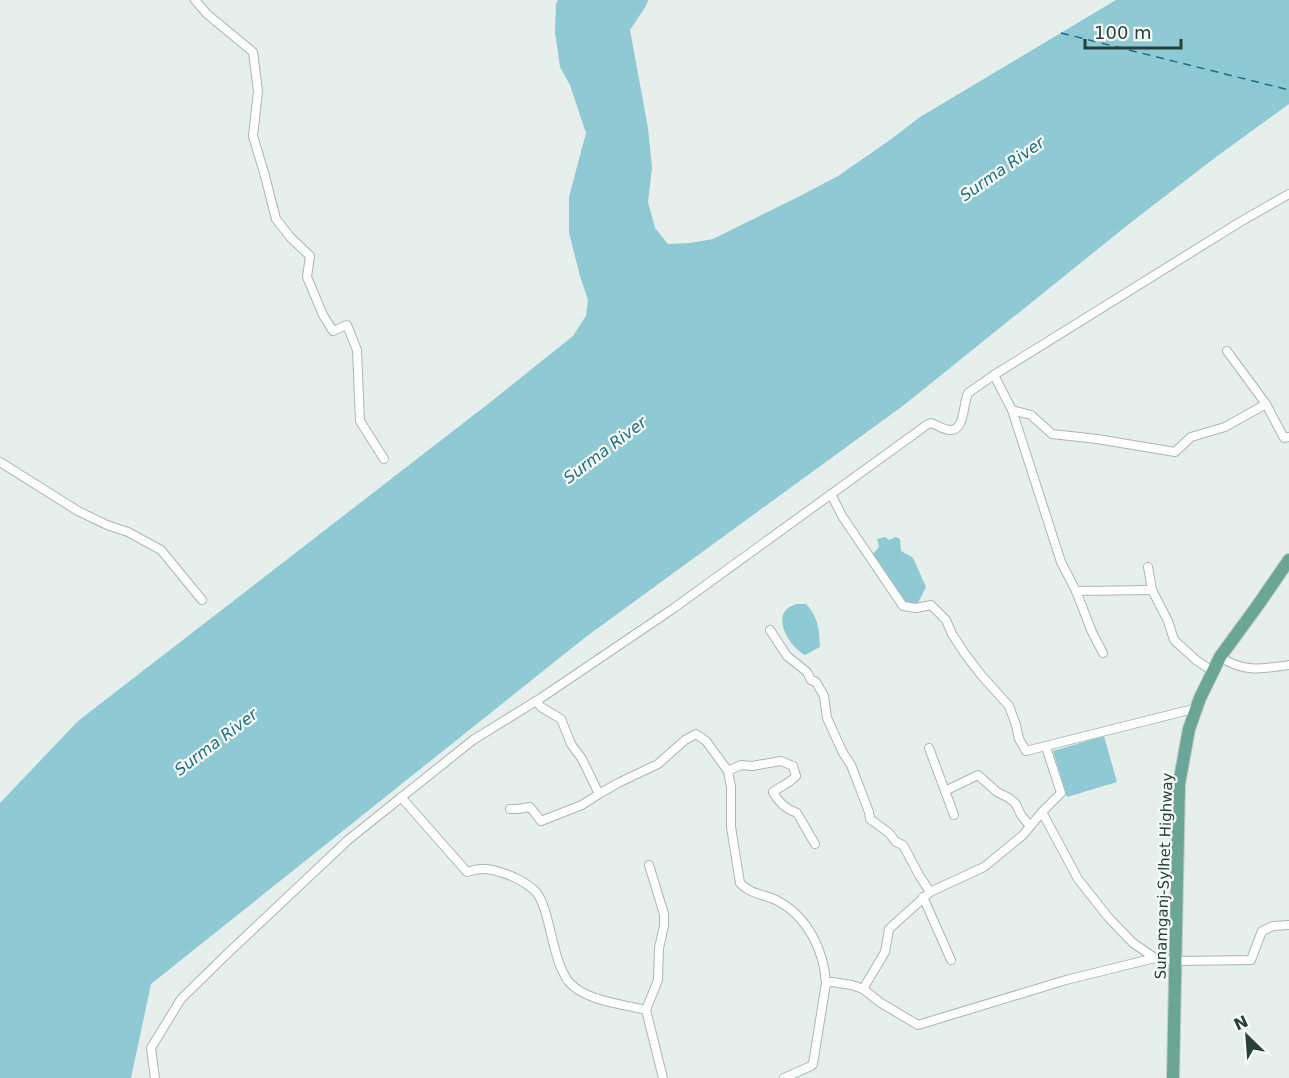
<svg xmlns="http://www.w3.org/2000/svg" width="1289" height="1078" viewBox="0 0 1289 1078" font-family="'DejaVu Sans',sans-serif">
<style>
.water{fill:#8ec9d4}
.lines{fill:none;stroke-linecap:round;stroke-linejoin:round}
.ferry{stroke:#1c6f80;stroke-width:1.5;stroke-dasharray:8 6;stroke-linecap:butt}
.minor-casing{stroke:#a8b8b2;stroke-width:10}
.primary-casing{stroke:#c2cac8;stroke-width:14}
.minor{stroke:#fff;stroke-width:8}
.primary{stroke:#6aa596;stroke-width:12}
.labels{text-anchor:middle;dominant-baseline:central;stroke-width:4.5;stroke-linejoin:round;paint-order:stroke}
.street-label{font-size:15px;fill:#24423a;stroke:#f7fbf9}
.water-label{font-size:16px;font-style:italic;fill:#1c6f80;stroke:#f7fbf9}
</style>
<rect width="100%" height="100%" fill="#e6efeb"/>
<g class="water">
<polygon points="558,0 648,0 646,6 630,30 648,128 652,168 648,202 655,228 668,244 690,243 713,239 800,196 838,176 890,140 920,117 1116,0 1289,0 1289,104 1216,157 1134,220 904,405 587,636 151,984 131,1078 0,1078 0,803 78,721 488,404 573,336 586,316 588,300 580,276 569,233 569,197 586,133 570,85 560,67 555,32 556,4"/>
<polygon points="885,537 889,540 896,537 900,539 901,551 912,557 914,560 926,587 918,603 903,603 872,555 879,547 877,539"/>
<path d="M797,604H806C819,618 819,630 820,647L805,655C788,646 768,611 797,604Z"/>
<polygon points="1104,736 1117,782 1067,797 1053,751"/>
</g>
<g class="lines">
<polyline class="ferry" points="1061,33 1289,90"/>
<g class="minor-casing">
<g id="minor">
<polyline points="195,0 207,14 253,52 258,91 253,136 265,176 276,219 291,238 310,256 307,277 323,315 333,331 347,325 357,350 360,421 384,459"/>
<polyline points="1227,351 1266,404"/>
<polyline points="994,375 1012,410 1031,415 1052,434 1097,439 1175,452 1191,437 1225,427 1266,404 1284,438 1289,437"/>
<polyline points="1012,410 1061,562 1076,591 1092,632 1103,653"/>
<polyline points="0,462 78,511 107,525 128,532 161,550 202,600"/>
<polyline points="831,494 842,516 903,606 916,608 931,605 946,620 952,634 965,654 982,676 1009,706 1016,725 1019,739 1026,751 1197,708"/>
<polyline points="1148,567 1152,590 1168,621 1174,640 1196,660 1212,671"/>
<polyline points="1076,591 1152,590"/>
<polyline points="770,630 787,656 807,672 811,680 816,682 824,696 827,718 843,753 851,765 869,812 870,819 889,833 896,842 903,845 919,875 930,892"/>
<path d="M1220,657C1245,673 1261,669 1289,665"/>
<polyline points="929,748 954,815"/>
<path d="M728,771L741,765L752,766L781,761L793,766L796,776C790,783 781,786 773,792C778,802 786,809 797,813L815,844"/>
<polyline points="945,791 978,775 997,792 1009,798 1016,804 1021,815 1030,826"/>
<path d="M599,794L618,783L658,764L685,740L696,734L706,741L728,771L731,787V827L740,883C751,895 765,894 778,901C808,917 824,951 826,983L813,1064L811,1066L784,1078"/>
<path d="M401,797L467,872C479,867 490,868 503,873C513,876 527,883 535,891C548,903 552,951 562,970C564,974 566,979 569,982C585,1001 623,1004 646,1010"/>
<polyline points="510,809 518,809 530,807 541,821 582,805 599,794 582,759 571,744 561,719 541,707 536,701"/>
<polyline points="1042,812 1078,879 1108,917 1133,943 1155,958 1176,961 1251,960 1262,931 1273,926 1289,925"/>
<polyline points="649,865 664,914 664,926 659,948 658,980 646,1010 663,1078"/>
<polyline points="923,897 951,960"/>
<polyline points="826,983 832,982 852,985 863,989 881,1003 918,1025 1066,980 1155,958"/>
<polyline points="863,989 885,952 889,929 930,892 984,867 1023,835 1042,812 1061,793 1046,747"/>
<path d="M155,1078L151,1048L181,999L228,953L348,840L473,740L541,698L674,608L928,424L931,423C937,425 944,430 950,430C965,431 963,403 968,393L994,375L1240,222L1289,194"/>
</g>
</g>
<g class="primary-casing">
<polyline id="primary" points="1173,1078 1179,784 1189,729 1200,698 1220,657 1258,605 1289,560"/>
</g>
<use href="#minor" class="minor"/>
<use href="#primary" class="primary"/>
</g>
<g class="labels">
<g class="street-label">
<text transform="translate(1164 876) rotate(-88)">Sunamganj-Sylhet Highway</text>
</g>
<g class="water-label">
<text transform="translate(1002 169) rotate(-35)">Surma River</text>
<text transform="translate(605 450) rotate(-37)">Surma River</text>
<text transform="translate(216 742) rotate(-37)">Surma River</text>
</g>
</g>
<g transform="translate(1247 1036) rotate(335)" stroke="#f7fbf9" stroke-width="4.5" paint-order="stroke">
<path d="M0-4.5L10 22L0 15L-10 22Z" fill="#24423a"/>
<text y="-9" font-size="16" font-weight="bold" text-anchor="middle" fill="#24423a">N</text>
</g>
<path d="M1085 39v9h96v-9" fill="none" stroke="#24423a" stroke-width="3"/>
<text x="1094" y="39" font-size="18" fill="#24423a" stroke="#f7fbf9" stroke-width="4.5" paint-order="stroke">100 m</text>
</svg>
